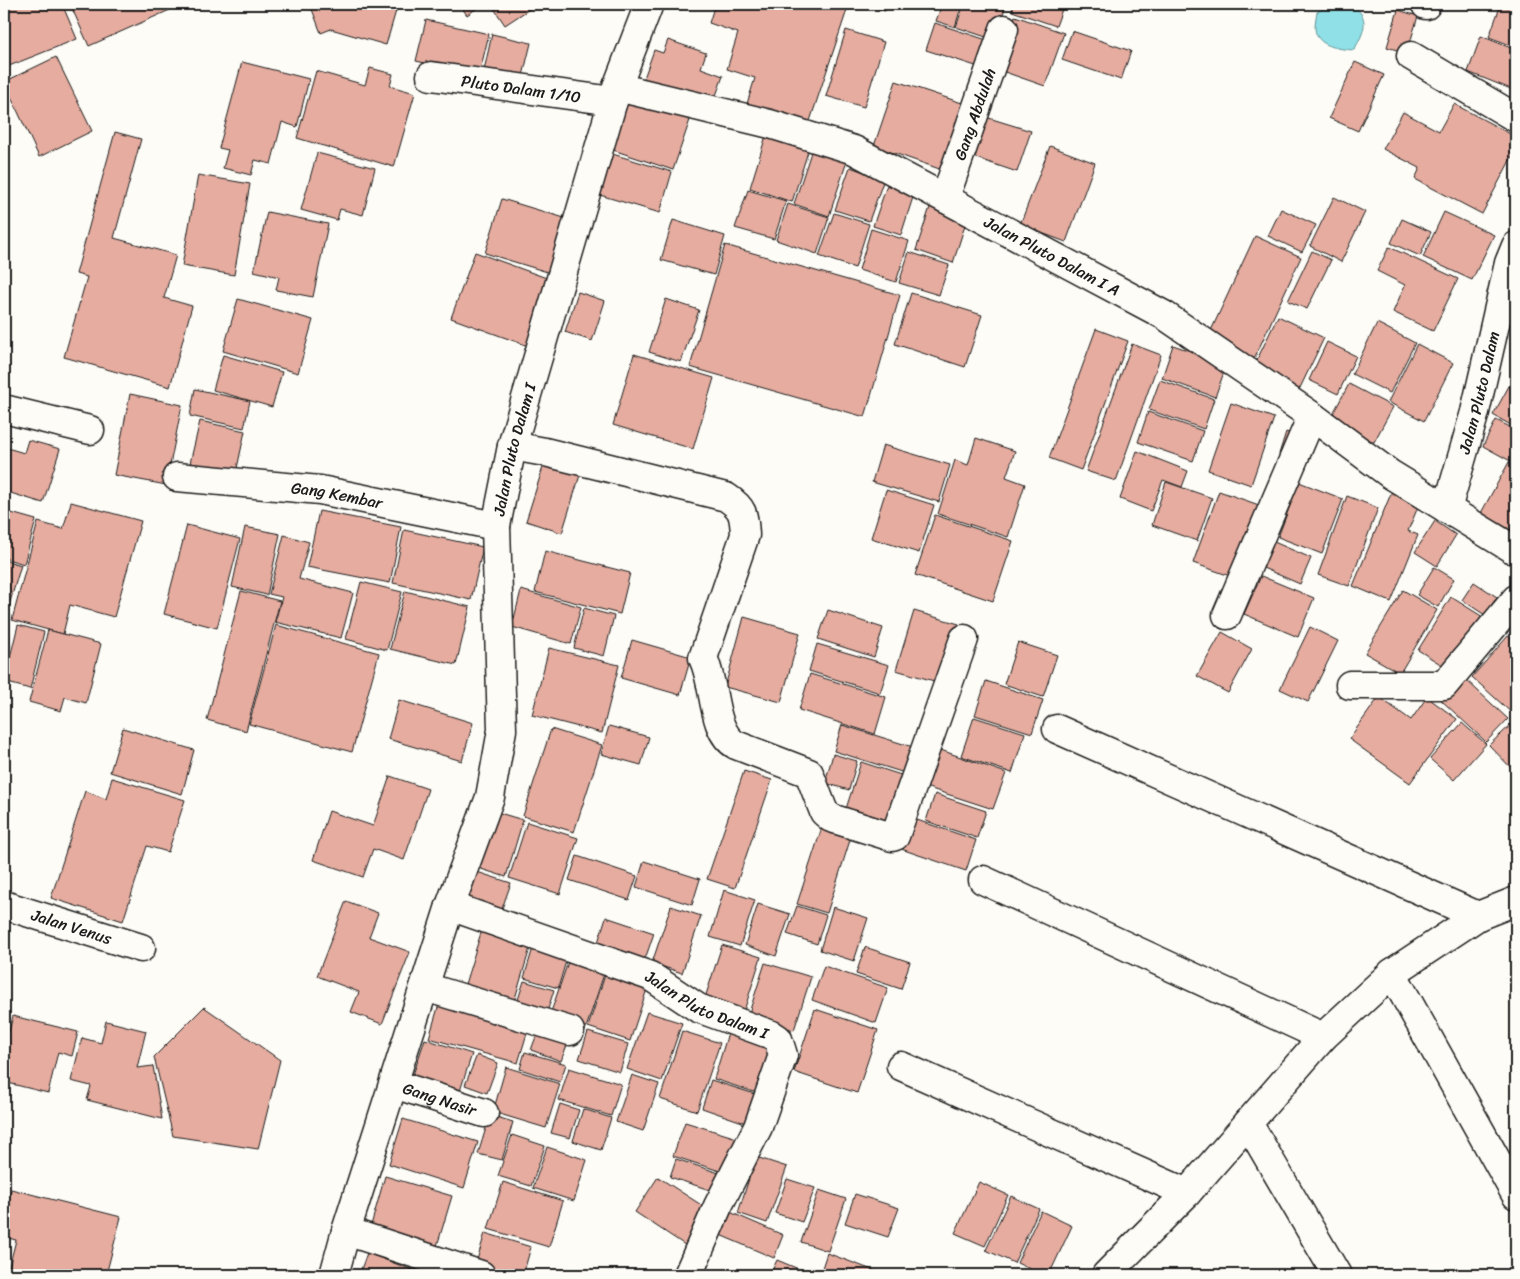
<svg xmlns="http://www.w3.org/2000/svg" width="1520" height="1279" viewBox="0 0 1520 1279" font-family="Sriracha,sans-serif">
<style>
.water{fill:#8fe1e7;stroke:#619296}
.building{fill:#e5ac9f;stroke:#1c1c1c}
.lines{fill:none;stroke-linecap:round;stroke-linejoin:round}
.minor-casing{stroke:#1c1c1c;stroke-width:31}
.minor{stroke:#fdfcf7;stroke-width:28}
.labels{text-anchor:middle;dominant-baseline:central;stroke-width:4.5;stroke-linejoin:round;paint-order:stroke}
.street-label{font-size:16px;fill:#1c1c1c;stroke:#fdfcf7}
</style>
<rect width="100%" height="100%" fill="#fdfcf7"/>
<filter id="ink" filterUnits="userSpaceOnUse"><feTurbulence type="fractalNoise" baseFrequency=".02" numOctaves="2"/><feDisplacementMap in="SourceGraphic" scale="10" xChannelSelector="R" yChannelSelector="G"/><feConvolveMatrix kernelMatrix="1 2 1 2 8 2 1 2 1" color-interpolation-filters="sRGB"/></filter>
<g filter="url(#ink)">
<path class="water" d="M1331,4H1350C1372,17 1364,32 1354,50C1340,49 1316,47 1315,28C1315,23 1316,17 1317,12Z"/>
<g class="building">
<polygon points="4,4 62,4 77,39 4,68"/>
<polygon points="70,4 180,4 181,5 89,46"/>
<polygon points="310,4 398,4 386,45 331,29 321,33"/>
<polygon points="459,4 483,4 467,15"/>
<polygon points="491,4 537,4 505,25"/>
<polygon points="715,4 849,4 808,127 746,107 755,78 727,69 738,33 709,23"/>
<polygon points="863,4 887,4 885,11"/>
<polygon points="942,4 962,4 955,27 936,21"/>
<polygon points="964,4 1006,4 995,40 956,27"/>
<polygon points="1014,4 1064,4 1056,26 1012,11"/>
<polygon points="1397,4 1417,4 1415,10"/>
<polygon points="1501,4 1516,4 1516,47 1489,37"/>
<polygon points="1398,10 1418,16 1407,53 1387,47"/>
<polygon points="1015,16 1064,33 1045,86 996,69"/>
<polygon points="426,20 489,34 479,75 416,61"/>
<polygon points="935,23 993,42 985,69 926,50"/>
<polygon points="846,30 884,42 864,107 826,96"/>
<polygon points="1072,31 1131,51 1121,80 1062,60"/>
<polygon points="492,34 531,43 521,84 483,75"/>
<polygon points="1481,36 1516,50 1516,91 1468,72"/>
<polygon points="668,40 706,53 701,68 723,76 713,104 643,81 654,50 663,53"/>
<polygon points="56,57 92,131 39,157 4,82"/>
<polygon points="242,62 309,79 297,127 282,122 271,164 255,160 251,175 223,168 228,150 219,148"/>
<polygon points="1355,62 1384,75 1358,131 1329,118"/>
<polygon points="370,68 393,74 390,86 415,93 394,167 297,138 316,71 365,85"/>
<polygon points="896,81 971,106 948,172 874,146"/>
<polygon points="630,93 692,114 673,170 610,149"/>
<polygon points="1454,104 1516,137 1516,149 1482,214 1415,179 1420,168 1383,149 1403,112 1439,131"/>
<polygon points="979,115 1031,131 1017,172 967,155"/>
<polygon points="768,129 811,142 792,202 750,188"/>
<polygon points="115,132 141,139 114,238 176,255 164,298 192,306 170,387 64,357 87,277 76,274"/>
<polygon points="814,143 849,155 829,216 794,204"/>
<polygon points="1050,146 1095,163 1066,242 1020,225"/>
<polygon points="606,152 672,172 660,213 593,193"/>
<polygon points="317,153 375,168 363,215 340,209 337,220 301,210"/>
<polygon points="850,167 884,179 869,221 835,210"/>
<polygon points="198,175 250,184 234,275 182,266"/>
<polygon points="887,185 914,194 901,235 873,226"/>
<polygon points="748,190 786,201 774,239 735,228"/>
<polygon points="1334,197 1365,212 1341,262 1310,246"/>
<polygon points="502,199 571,220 554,274 485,253"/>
<polygon points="788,204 829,217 817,254 776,240"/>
<polygon points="930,207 967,219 953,263 916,250"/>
<polygon points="1281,209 1316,225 1302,252 1268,236"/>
<polygon points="267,212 328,224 313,297 276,290 279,277 254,271"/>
<polygon points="1444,212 1494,235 1472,280 1423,257"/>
<polygon points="834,213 869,224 855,268 819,256"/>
<polygon points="1402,219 1431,232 1420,256 1391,243"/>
<polygon points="673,220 725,236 714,275 661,260"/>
<polygon points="871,229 909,241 896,282 859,270"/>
<polygon points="1255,236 1301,257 1254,359 1208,337"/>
<polygon points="725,245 900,295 865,417 690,367"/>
<polygon points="1389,247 1458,279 1433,331 1393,312 1405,285 1377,271"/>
<polygon points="1312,251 1331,260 1307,309 1288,301"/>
<polygon points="475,252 552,280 528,346 451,318"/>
<polygon points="909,252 949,265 939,295 899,283"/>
<polygon points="578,292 605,301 592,341 565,332"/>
<polygon points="911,293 982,315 965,367 895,344"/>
<polygon points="238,299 313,320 298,373 223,351"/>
<polygon points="666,299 699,310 681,362 649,352"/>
<polygon points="1278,316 1324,338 1299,390 1253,368"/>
<polygon points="1377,323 1415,343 1390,393 1352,374"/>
<polygon points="1096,329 1128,341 1081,470 1049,458"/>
<polygon points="1327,342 1356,356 1338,394 1309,380"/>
<polygon points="1132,344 1161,355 1116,481 1086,471"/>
<polygon points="1417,344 1453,363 1424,421 1388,402"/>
<polygon points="1173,345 1227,364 1215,397 1162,378"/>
<polygon points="634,354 714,378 693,449 613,425"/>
<polygon points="223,355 282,372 272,407 213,390"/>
<polygon points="1160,380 1214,399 1204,429 1149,410"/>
<polygon points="1349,384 1393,407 1374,442 1330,419"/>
<polygon points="1509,386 1516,390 1516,428 1493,415"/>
<polygon points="195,389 250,401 244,428 190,416"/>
<polygon points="130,394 182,405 166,485 114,475"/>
<polygon points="1231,403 1274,418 1251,485 1208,470"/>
<polygon points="1148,412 1203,431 1193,461 1138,442"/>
<polygon points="1496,420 1516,430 1516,464 1483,446"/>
<polygon points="200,421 245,431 236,473 190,463"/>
<polygon points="1286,432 1300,437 1293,459 1279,454"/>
<polygon points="976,438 1015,451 1006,477 1025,484 1008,537 938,514 955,460 968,465"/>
<polygon points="28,440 60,449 43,503 4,491 4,447 24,453"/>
<polygon points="883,445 950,465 939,502 872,482"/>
<polygon points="1137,451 1188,471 1182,487 1163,480 1151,511 1120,499"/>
<polygon points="1509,462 1516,466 1516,533 1481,513"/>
<polygon points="544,464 580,475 562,533 526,521"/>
<polygon points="1166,482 1212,498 1197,541 1152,525"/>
<polygon points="1299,482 1343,499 1322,554 1278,537"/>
<polygon points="886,490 934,505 919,553 871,538"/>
<polygon points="1219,491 1259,505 1233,577 1193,563"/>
<polygon points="1392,491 1420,502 1408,531 1418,535 1391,602 1353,586"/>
<polygon points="1347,496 1378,508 1349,586 1318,575"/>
<polygon points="71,502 141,521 114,617 70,605 63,634 12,620 38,522 63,529"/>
<polygon points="4,511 36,520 24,564 4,558"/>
<polygon points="319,511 401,527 390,583 307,567"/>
<polygon points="935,515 1013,541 993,601 915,575"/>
<polygon points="1435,521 1456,535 1437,566 1415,552"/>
<polygon points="187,525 240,539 217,628 164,614"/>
<polygon points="245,527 280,534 267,595 232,587"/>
<polygon points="404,530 483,547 471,600 393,583"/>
<polygon points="284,535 309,542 299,579 353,593 341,638 275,622 282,597 269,594"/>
<polygon points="1274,542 1311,558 1300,584 1263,568"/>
<polygon points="545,551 630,573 620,614 535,592"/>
<polygon points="4,560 21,565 5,619 4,618"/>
<polygon points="1434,567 1454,579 1438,607 1417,595"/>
<polygon points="1261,576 1314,598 1298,637 1244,614"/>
<polygon points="361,582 402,592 387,650 346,639"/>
<polygon points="1474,582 1497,597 1485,615 1462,600"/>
<polygon points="521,590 581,607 571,644 512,627"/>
<polygon points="1403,590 1437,610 1400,673 1365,653"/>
<polygon points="241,591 280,601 246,731 207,720"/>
<polygon points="405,591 470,607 456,665 390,649"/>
<polygon points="1451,597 1483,617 1450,670 1418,650"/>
<polygon points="584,608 614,616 604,656 574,648"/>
<polygon points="828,610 883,628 874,657 818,639"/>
<polygon points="914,611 959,624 941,683 896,670"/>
<polygon points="744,617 800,633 781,702 725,687"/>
<polygon points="18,625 44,632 30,689 4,682"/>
<polygon points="276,625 379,653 352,752 249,724"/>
<polygon points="1310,627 1338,641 1308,702 1280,689"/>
<polygon points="48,630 101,644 86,703 65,697 61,711 29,702"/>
<polygon points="1222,632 1252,649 1228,693 1197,676"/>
<polygon points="1508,636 1516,643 1516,712 1514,715 1472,677"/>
<polygon points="632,640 691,657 680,695 621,678"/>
<polygon points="1018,642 1057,655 1043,697 1004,684"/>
<polygon points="817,644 889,665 880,693 809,671"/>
<polygon points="549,648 619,665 602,733 532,715"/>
<polygon points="810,674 886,697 875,734 799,710"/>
<polygon points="1463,677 1508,719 1486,742 1441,700"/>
<polygon points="986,681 1043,700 1032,733 975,715"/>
<polygon points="1379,697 1411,720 1427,697 1457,719 1410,783 1349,739"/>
<polygon points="399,700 473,723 462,761 388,739"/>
<polygon points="974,717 1025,733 1012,773 961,756"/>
<polygon points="1462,723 1486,744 1454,780 1430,759"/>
<polygon points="1512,724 1516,728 1515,772 1489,745"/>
<polygon points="842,725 916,748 908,774 834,751"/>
<polygon points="609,726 649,737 641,765 601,754"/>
<polygon points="123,728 194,750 182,794 110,772"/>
<polygon points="551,729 602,745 574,832 523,816"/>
<polygon points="935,748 1006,773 993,809 922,786"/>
<polygon points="833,754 857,761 849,790 825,783"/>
<polygon points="861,762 907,777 890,830 844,815"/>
<polygon points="744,771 772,780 735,888 707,879"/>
<polygon points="390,776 428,789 404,860 373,849 363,877 313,860 329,811 373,826"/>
<polygon points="112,778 185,800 168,852 147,846 123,921 51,898 85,791 106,799"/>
<polygon points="935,794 986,811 977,838 926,821"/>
<polygon points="496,812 523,820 506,877 478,868"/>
<polygon points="911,818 976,840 966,871 901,849"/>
<polygon points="527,822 578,838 560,894 509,878"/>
<polygon points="822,827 851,837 827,913 797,904"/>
<polygon points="577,856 637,876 629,900 569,880"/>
<polygon points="644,861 700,879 692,905 636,887"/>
<polygon points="477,872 511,883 499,917 466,906"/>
<polygon points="724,890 755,900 740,946 710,937"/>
<polygon points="346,901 378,913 369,937 410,952 382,1024 351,1012 359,992 317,976"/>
<polygon points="758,904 790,914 776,956 745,945"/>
<polygon points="671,906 701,916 682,973 652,963"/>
<polygon points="797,906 826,915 817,944 787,934"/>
<polygon points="833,907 868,918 854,961 820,950"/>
<polygon points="606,917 654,933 642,968 595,952"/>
<polygon points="484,923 533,938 511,1012 461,997"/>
<polygon points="535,941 569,951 558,988 524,978"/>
<polygon points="722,945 761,957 743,1014 704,1001"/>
<polygon points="865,947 910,962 901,989 856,974"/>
<polygon points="571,953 607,965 584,1034 548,1021"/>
<polygon points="765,963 811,977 794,1030 748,1016"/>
<polygon points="824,966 888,988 876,1023 812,1000"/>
<polygon points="606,972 648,986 630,1041 588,1027"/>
<polygon points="524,981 554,990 544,1022 514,1012"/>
<polygon points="442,994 531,1020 518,1063 429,1038"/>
<polygon points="204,1007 280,1060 258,1149 173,1136 154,1057"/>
<polygon points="815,1009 878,1030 857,1093 794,1072"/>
<polygon points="647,1012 682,1023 662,1081 627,1069"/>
<polygon points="13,1016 78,1032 72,1056 58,1052 48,1093 4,1082 4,1050"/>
<polygon points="106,1021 146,1031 137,1068 153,1066 162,1119 87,1100 91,1086 71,1081 82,1038 101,1043"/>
<polygon points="540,1026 570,1037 561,1061 531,1050"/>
<polygon points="682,1031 720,1043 697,1111 660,1099"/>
<polygon points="588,1032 628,1044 620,1072 579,1059"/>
<polygon points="728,1033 778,1049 763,1095 714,1079"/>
<polygon points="425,1039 472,1054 457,1100 410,1084"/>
<polygon points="525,1052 566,1064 560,1082 520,1069"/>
<polygon points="477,1055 498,1063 487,1093 465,1085"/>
<polygon points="506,1067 560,1084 546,1128 493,1112"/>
<polygon points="569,1068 621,1084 611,1116 559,1100"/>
<polygon points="632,1075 659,1084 643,1131 616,1122"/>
<polygon points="711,1080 764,1097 754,1126 702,1108"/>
<polygon points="560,1104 579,1110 570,1138 551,1133"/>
<polygon points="583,1109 611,1118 601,1150 573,1141"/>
<polygon points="490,1115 513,1122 502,1160 478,1154"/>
<polygon points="403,1119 478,1142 464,1188 389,1164"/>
<polygon points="685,1122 737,1138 726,1173 673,1156"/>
<polygon points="512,1135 545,1146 531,1186 498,1176"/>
<polygon points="547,1147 587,1160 574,1201 533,1188"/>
<polygon points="756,1157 787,1167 767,1223 738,1213"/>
<polygon points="676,1159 725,1175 719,1193 670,1177"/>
<polygon points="385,1176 452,1196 434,1256 368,1236"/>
<polygon points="658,1177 709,1210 685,1245 635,1212"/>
<polygon points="787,1179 815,1188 802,1222 775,1213"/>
<polygon points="503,1182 563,1201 549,1247 488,1229"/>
<polygon points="979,1182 1008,1195 985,1246 955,1233"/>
<polygon points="11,1189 121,1217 106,1275 7,1275 16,1240 4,1237 4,1216"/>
<polygon points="819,1190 846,1199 828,1251 801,1242"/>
<polygon points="855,1194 899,1208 888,1237 845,1223"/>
<polygon points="1011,1196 1039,1209 1014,1263 986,1250"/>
<polygon points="723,1209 783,1235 774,1258 713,1232"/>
<polygon points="1041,1211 1072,1226 1049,1275 1043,1275 1017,1263"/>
<polygon points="485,1233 531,1247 523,1275 494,1275 474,1270"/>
<polygon points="367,1253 418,1272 417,1275 359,1275"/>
<polygon points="827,1253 875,1271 873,1275 833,1275 821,1271"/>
<polygon points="777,1260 813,1275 770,1275"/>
</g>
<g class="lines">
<g class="minor-casing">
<g id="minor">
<polyline points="1426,5 1426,4"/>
<polyline points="1411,56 1516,118"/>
<path id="s1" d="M431,76L613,101"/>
<path id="s2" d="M617,87L770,124L854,150L1164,315L1312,416L1390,474L1516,551"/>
<path id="s3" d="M945,198L1004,29"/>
<polyline points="4,409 90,430"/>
<path d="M512,446L545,452L726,497C743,508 744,514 745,535L703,658C716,684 711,731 736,745L809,773L824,812L831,818L892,837L895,836L964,639"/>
<path id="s4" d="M177,477L320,490L496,526"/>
<path id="s5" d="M1447,509L1475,412L1509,263L1516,246"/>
<polyline points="1227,615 1312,416"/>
<polyline points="1350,685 1444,685 1516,599"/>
<polyline points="1057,729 1478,916"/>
<polyline points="983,880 1323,1037"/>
<path id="s6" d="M4,905L141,948"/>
<path id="s7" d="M450,906L650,976L698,1008L772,1035L778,1039L783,1055L758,1127L718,1206L688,1275"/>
<polyline points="1392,973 1516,1195"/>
<polyline points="425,987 570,1031"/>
<polyline points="901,1066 1187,1193"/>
<path id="s8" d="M394,1084L484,1113"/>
<polyline points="1248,1123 1337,1275"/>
<polyline points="346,1231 481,1275"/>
<path id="s9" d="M334,1275L346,1231L450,906L490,797L502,730L496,526L512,446L617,87L649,4"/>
<polyline points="1106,1275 1187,1193 1323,1037 1392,973 1478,916 1516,901"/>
</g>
</g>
<use href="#minor" class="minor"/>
</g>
</g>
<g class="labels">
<g class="street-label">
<text stroke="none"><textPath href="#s1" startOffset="91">Pluto Dalam 1/10</textPath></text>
<text stroke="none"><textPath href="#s3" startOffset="89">Gang Abdulah</textPath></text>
<text stroke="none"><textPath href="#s2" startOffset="470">Jalan Pluto Dalam I A</textPath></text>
<text stroke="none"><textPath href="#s5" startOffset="121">Jalan Pluto Dalam</textPath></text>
<text stroke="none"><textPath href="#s9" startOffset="854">Jalan Pluto Dalam I</textPath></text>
<text stroke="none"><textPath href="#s4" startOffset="161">Gang Kembar</textPath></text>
<text stroke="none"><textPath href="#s6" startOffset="71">Jalan Venus</textPath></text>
<text stroke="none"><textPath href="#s7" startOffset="276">Jalan Pluto Dalam I</textPath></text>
<text stroke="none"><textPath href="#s8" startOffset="48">Gang Nasir</textPath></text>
</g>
</g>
<rect width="1520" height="1279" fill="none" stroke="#fdfcf7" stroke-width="20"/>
<rect x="10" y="10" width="1500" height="1259" fill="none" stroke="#1c1c1c" stroke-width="2" filter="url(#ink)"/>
</svg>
